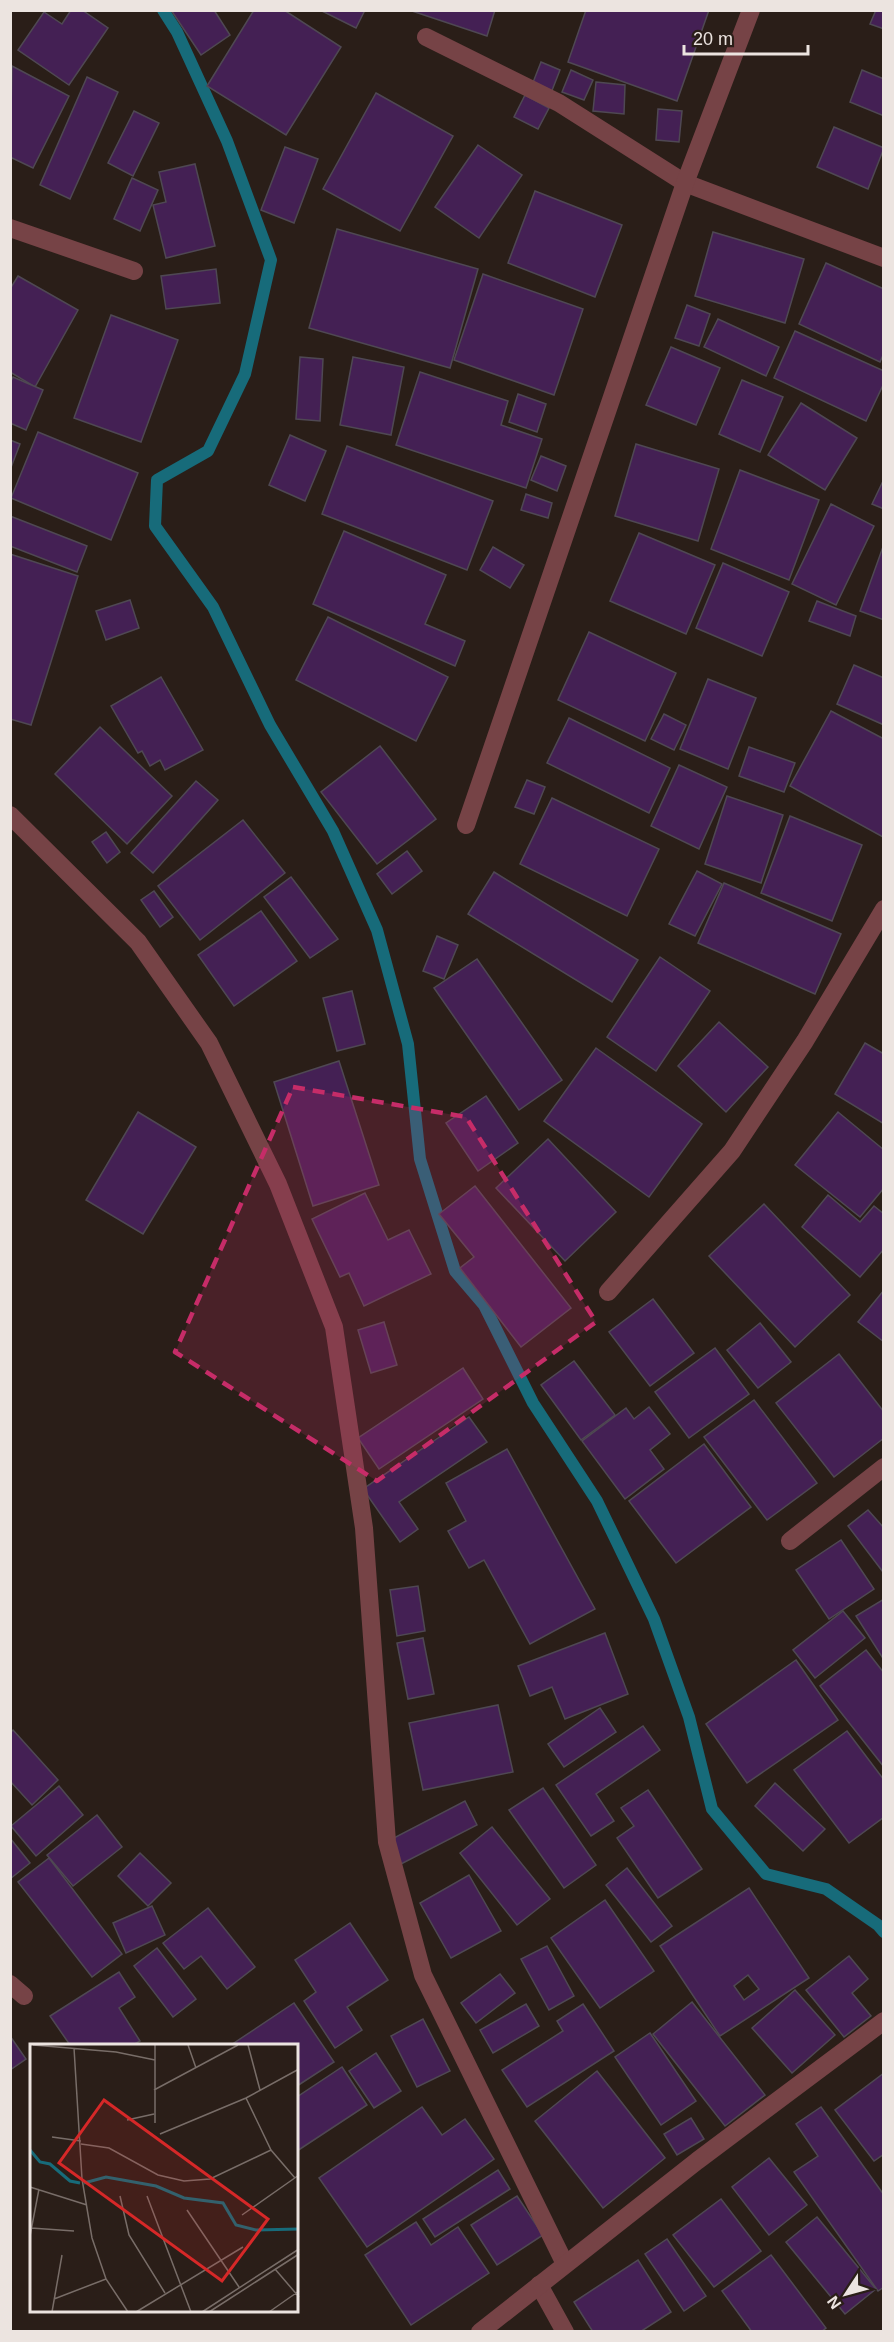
<svg xmlns="http://www.w3.org/2000/svg" width="894" height="2342" viewBox="0 0 894 2342" font-family="Arial,sans-serif">
<style>
.lines{fill:none;stroke-linecap:round;stroke-linejoin:round}
.stream{stroke:#176b7a;stroke-width:12}
.building{fill:#442054;stroke:#4f4853;stroke-width:1.5;fill-rule:evenodd}
.street{stroke:#764346;stroke-width:18}
.marked{fill:#c62c68;fill-opacity:0.2;stroke:#c62c68;stroke-width:4.5;stroke-dasharray:12 8;stroke-linejoin:round}
.inset-river{fill:none;stroke:#176b7a;stroke-width:3}
.inset-road{fill:none;stroke:#786d68;stroke-width:1.5}
.view{fill:#d62828;fill-opacity:0.15;stroke:#d62828;stroke-width:3}
.inset-edge{fill:none;stroke:#ece4e0;stroke-width:3}
</style>
<rect width="100%" height="100%" fill="#2a1e18"/>
<g class="lines">
<polyline class="stream" points="163,10 177,32 227,141 271,260 245,374 208,451 157,480 155,526 213,607 270,725 333,831 377,930 408,1044 420,1159 455,1271 484,1305 533,1403 597,1501 654,1619 689,1717 712,1809 766,1874 826,1889 878,1925 884,1932"/>
</g>
<g class="building">
<polygon points="71,10 82,10 108,28 69,85 18,50 44,12 62,24"/>
<polygon points="171,10 214,10 230,35 201,55"/>
<polygon points="254,10 284,10 341,47 286,135 207,86"/>
<polygon points="320,10 365,10 356,28"/>
<polygon points="409,10 495,10 487,36"/>
<polygon points="586,10 709,10 677,101 568,62"/>
<polygon points="876,10 884,10 884,29 870,24"/>
<polygon points="541,62 560,70 551,93 532,85"/>
<polygon points="12,66 69,96 33,168 10,157"/>
<polygon points="571,70 593,80 584,100 562,92"/>
<polygon points="862,70 884,79 884,116 850,102"/>
<polygon points="87,77 118,92 70,199 40,185"/>
<polygon points="596,82 625,85 624,114 593,111"/>
<polygon points="376,93 453,136 400,231 323,189"/>
<polygon points="525,95 549,108 538,129 514,117"/>
<polygon points="658,109 682,111 679,142 656,140"/>
<polygon points="134,111 159,123 133,176 108,163"/>
<polygon points="834,127 884,148 868,189 817,167"/>
<polygon points="478,145 522,175 479,238 435,207"/>
<polygon points="285,147 318,159 294,223 261,210"/>
<polygon points="195,164 215,246 166,258 153,205 166,202 159,172"/>
<polygon points="132,178 158,190 140,231 114,219"/>
<polygon points="535,191 622,225 595,297 508,263"/>
<polygon points="337,229 478,269 450,368 309,328"/>
<polygon points="713,232 804,259 785,323 695,296"/>
<polygon points="826,263 884,289 884,353 880,362 799,324"/>
<polygon points="216,269 220,303 166,309 161,276"/>
<polygon points="483,274 583,309 554,395 454,360"/>
<polygon points="18,276 78,310 35,387 10,372 10,289"/>
<polygon points="687,305 710,314 699,346 675,338"/>
<polygon points="111,315 178,340 141,442 74,418"/>
<polygon points="718,319 779,347 766,376 704,347"/>
<polygon points="795,331 884,371 884,383 866,421 774,378"/>
<polygon points="671,347 720,368 696,425 646,405"/>
<polygon points="300,357 323,359 320,421 296,419"/>
<polygon points="353,357 404,367 391,435 340,425"/>
<polygon points="420,372 508,401 501,425 542,439 526,488 396,445"/>
<polygon points="13,377 43,390 26,430 10,423 10,383"/>
<polygon points="742,380 783,397 760,452 719,434"/>
<polygon points="518,394 546,404 537,432 509,422"/>
<polygon points="801,403 857,438 825,490 768,455"/>
<polygon points="38,432 138,473 111,540 11,498"/>
<polygon points="290,435 326,451 305,501 269,485"/>
<polygon points="10,440 20,444 10,470"/>
<polygon points="636,444 719,469 698,541 615,516"/>
<polygon points="347,446 493,501 467,570 322,514"/>
<polygon points="541,456 566,466 557,491 531,480"/>
<polygon points="740,470 819,500 789,580 711,549"/>
<polygon points="884,479 884,509 872,504"/>
<polygon points="526,494 552,503 548,518 521,510"/>
<polygon points="831,504 874,526 836,605 792,584"/>
<polygon points="10,516 87,546 77,572 10,546"/>
<polygon points="344,531 446,575 425,624 465,641 455,666 313,604"/>
<polygon points="639,533 715,565 686,634 610,601"/>
<polygon points="884,544 884,620 860,611"/>
<polygon points="493,547 524,565 510,588 480,570"/>
<polygon points="10,554 78,576 31,725 10,719"/>
<polygon points="723,563 789,592 762,656 696,628"/>
<polygon points="130,600 139,628 106,640 96,611"/>
<polygon points="817,601 856,616 850,636 809,621"/>
<polygon points="328,617 448,677 416,741 296,680"/>
<polygon points="589,632 676,673 645,741 558,700"/>
<polygon points="854,665 884,678 884,725 837,704"/>
<polygon points="161,677 203,750 165,770 160,760 150,766 142,751 138,753 111,706"/>
<polygon points="708,679 756,698 728,769 680,749"/>
<polygon points="831,711 884,739 883,837 790,786"/>
<polygon points="664,714 686,725 674,750 651,739"/>
<polygon points="569,718 670,768 649,813 547,763"/>
<polygon points="100,727 172,796 127,844 55,774"/>
<polygon points="380,746 436,819 377,864 321,792"/>
<polygon points="749,747 795,763 784,792 739,776"/>
<polygon points="679,765 727,787 699,849 651,826"/>
<polygon points="527,780 545,787 534,814 515,807"/>
<polygon points="196,781 218,800 153,873 131,853"/>
<polygon points="727,796 783,815 761,883 705,864"/>
<polygon points="552,798 659,849 627,916 520,864"/>
<polygon points="790,816 862,845 832,921 761,893"/>
<polygon points="243,820 285,873 200,940 158,886"/>
<polygon points="106,832 120,852 107,863 92,842"/>
<polygon points="407,851 422,871 392,894 377,874"/>
<polygon points="697,871 722,884 695,936 669,924"/>
<polygon points="494,872 638,960 612,1002 468,914"/>
<polygon points="291,877 338,939 310,958 264,897"/>
<polygon points="724,883 841,934 815,994 698,943"/>
<polygon points="154,891 173,917 160,927 141,900"/>
<polygon points="261,911 297,961 234,1006 198,955"/>
<polygon points="437,936 458,945 444,979 423,971"/>
<polygon points="660,957 710,991 656,1071 607,1037"/>
<polygon points="477,959 562,1080 519,1110 434,988"/>
<polygon points="352,991 365,1044 337,1051 323,998"/>
<polygon points="719,1022 768,1067 726,1112 678,1066"/>
<polygon points="865,1043 884,1054 884,1124 835,1094"/>
<polygon points="596,1048 702,1124 649,1197 544,1121"/>
<polygon points="339,1061 379,1185 313,1206 274,1082"/>
<polygon points="486,1096 518,1143 478,1171 446,1123"/>
<polygon points="138,1112 196,1147 143,1234 86,1200"/>
<polygon points="838,1112 884,1150 884,1188 860,1217 795,1165"/>
<polygon points="548,1139 616,1212 565,1261 496,1188"/>
<polygon points="475,1186 571,1308 521,1347 460,1268 474,1257 439,1214"/>
<polygon points="365,1193 388,1240 409,1230 431,1274 364,1306 349,1273 340,1277 312,1219"/>
<polygon points="828,1195 860,1222 874,1206 884,1214 884,1249 860,1277 802,1227"/>
<polygon points="764,1204 850,1295 795,1347 709,1256"/>
<polygon points="884,1290 884,1342 858,1322"/>
<polygon points="653,1299 694,1353 650,1386 609,1332"/>
<polygon points="384,1322 397,1365 371,1373 358,1330"/>
<polygon points="760,1323 791,1362 758,1388 727,1350"/>
<polygon points="715,1348 749,1394 689,1438 655,1392"/>
<polygon points="839,1354 884,1412 884,1438 834,1477 776,1403"/>
<polygon points="574,1361 615,1415 581,1440 541,1385"/>
<polygon points="463,1368 483,1399 379,1469 358,1438"/>
<polygon points="754,1400 817,1483 767,1520 704,1437"/>
<polygon points="649,1407 670,1434 650,1450 664,1469 625,1499 582,1441 626,1408 634,1419"/>
<polygon points="469,1417 487,1442 399,1502 418,1529 400,1542 363,1489"/>
<polygon points="704,1444 751,1507 676,1563 629,1501"/>
<polygon points="507,1449 595,1609 530,1644 484,1560 469,1568 448,1531 466,1521 446,1483"/>
<polygon points="868,1510 884,1528 883,1572 848,1526"/>
<polygon points="841,1540 874,1589 829,1619 796,1570"/>
<polygon points="418,1586 425,1631 397,1636 390,1590"/>
<polygon points="884,1599 884,1660 856,1616"/>
<polygon points="843,1611 865,1638 815,1678 793,1650"/>
<polygon points="605,1633 628,1694 565,1719 552,1687 530,1696 518,1666"/>
<polygon points="423,1638 434,1694 408,1699 397,1643"/>
<polygon points="866,1650 884,1673 884,1767 820,1686"/>
<polygon points="796,1660 838,1720 747,1783 706,1724"/>
<polygon points="498,1705 513,1772 423,1790 409,1723"/>
<polygon points="600,1708 616,1732 564,1767 548,1744"/>
<polygon points="643,1726 660,1750 596,1794 614,1821 591,1836 556,1785"/>
<polygon points="13,1730 58,1780 32,1805 10,1781 10,1733"/>
<polygon points="847,1731 884,1780 884,1817 849,1843 794,1770"/>
<polygon points="775,1783 825,1829 803,1851 755,1806"/>
<polygon points="59,1786 83,1815 36,1856 11,1826"/>
<polygon points="543,1788 596,1865 564,1888 509,1810"/>
<polygon points="648,1790 702,1869 658,1898 617,1838 634,1826 621,1808"/>
<polygon points="465,1801 477,1825 401,1864 388,1841"/>
<polygon points="97,1815 122,1847 73,1886 47,1855"/>
<polygon points="492,1827 550,1899 517,1925 460,1853"/>
<polygon points="10,1838 30,1863 10,1879"/>
<polygon points="140,1853 171,1883 148,1906 118,1876"/>
<polygon points="49,1858 122,1954 92,1977 18,1882"/>
<polygon points="627,1868 672,1926 651,1942 606,1885"/>
<polygon points="469,1875 501,1931 451,1958 420,1903"/>
<path d="M749,1888L809,1978L720,2036L660,1946ZM748,1975L759,1989L744,2000L734,1986Z"/>
<polygon points="605,1900 654,1971 600,2008 551,1938"/>
<polygon points="152,1906 165,1935 126,1953 113,1923"/>
<polygon points="208,1908 255,1967 227,1989 201,1956 184,1969 163,1943"/>
<polygon points="350,1923 388,1980 347,2007 362,2030 335,2048 304,2001 316,1992 295,1960"/>
<polygon points="547,1946 574,1996 549,2010 521,1959"/>
<polygon points="157,1948 196,1999 173,2017 134,1966"/>
<polygon points="849,1956 868,1979 852,1993 871,2016 844,2037 806,1990"/>
<polygon points="119,1972 135,1997 119,2008 140,2041 133,2045 70,2045 50,2016"/>
<polygon points="500,1974 515,1993 476,2023 461,2003"/>
<polygon points="795,1990 835,2035 792,2073 752,2028"/>
<polygon points="692,2002 765,2095 725,2126 653,2034"/>
<polygon points="294,2003 334,2062 297,2086 297,2045 231,2045"/>
<polygon points="526,2004 539,2026 493,2053 480,2030"/>
<polygon points="583,2004 614,2051 527,2107 502,2070 563,2031 557,2021"/>
<polygon points="423,2019 450,2071 417,2087 391,2036"/>
<polygon points="650,2033 696,2101 661,2125 615,2057"/>
<polygon points="10,2036 26,2059 10,2070"/>
<polygon points="376,2053 401,2091 374,2108 349,2071"/>
<polygon points="342,2067 367,2105 297,2151 297,2097"/>
<polygon points="597,2071 665,2158 603,2208 535,2121"/>
<polygon points="884,2073 884,2154 874,2161 835,2110"/>
<polygon points="422,2107 442,2135 465,2119 494,2159 367,2247 319,2178"/>
<polygon points="821,2107 884,2195 884,2287 878,2291 794,2172 818,2156 796,2124"/>
<polygon points="691,2118 704,2139 677,2155 664,2134"/>
<polygon points="769,2158 807,2205 769,2235 732,2187"/>
<polygon points="498,2170 510,2189 435,2237 423,2219"/>
<polygon points="517,2196 543,2235 497,2265 471,2225"/>
<polygon points="721,2199 761,2251 714,2287 673,2235"/>
<polygon points="817,2217 876,2289 845,2314 786,2242"/>
<polygon points="416,2222 431,2245 458,2227 489,2273 411,2325 365,2255"/>
<polygon points="667,2239 706,2296 684,2311 645,2254"/>
<polygon points="771,2255 826,2328 821,2332 752,2332 722,2291"/>
<polygon points="638,2260 671,2312 640,2332 593,2332 574,2302"/>
</g>
<g class="lines">
<g class="street">
<polyline points="426,37 559,103 685,183 884,258"/>
<polyline points="10,228 134,271"/>
<polyline points="10,815 138,942 209,1043 278,1184 334,1327 364,1528 387,1842 423,1975 565,2264"/>
<polyline points="466,825 685,183 751,10"/>
<polyline points="608,1292 732,1151 805,1041 884,909"/>
<polyline points="790,1541 884,1467"/>
<polyline points="10,1984 24,1996"/>
<polyline points="539,2285 565,2332"/>
<polyline points="480,2332 697,2161 884,2021"/>
</g>
</g>
<path class="marked" d="M293,1087L466,1117L596,1322L377,1481L175,1352Z"/>
<g transform="translate(30 2044)">
<rect width="268" height="268" fill="#2a1e18"/>
<path class="inset-river" d="M0,106L10,118L20,120L40,137L50,139M54,139L76,133L126,142L154,154L193,159L206,181L226,186L269,185"/>
<path class="inset-road" d="M3,1L86,8L125,16M125,1V79M158,1L166,24M218,1L230,46M44,4L52,135L62,194L76,235L98,268M124,46L208,1M216,54L241,106L265,134M97,76L124,70M130,90L216,54L269,25M22,93L51,97M51,100L79,104L128,131L154,137L180,135L241,106M0,143L57,161M90,152L99,191L135,249M117,152L161,268M157,166L209,243M212,171L269,131M1,184L44,187M0,192L9,145M245,225L269,253M24,255L76,235M22,268L32,211M106,268L213,203M172,268L269,205M179,268L269,210M239,268L269,247"/>
<path class="view" d="M74,56L238,175L192,237L29,119Z"/>
<rect width="268" height="268" class="inset-edge"/>
</g>
<rect width="894" height="2342" fill="none" stroke="#ece4e0" stroke-width="24"/>
<g transform="translate(846 2294) rotate(234)" stroke="#2a1e18" stroke-width="4.5" paint-order="stroke">
<path d="M0-4.5L10 22L0 15L-10 22Z" fill="#ece4e0"/>
<text y="-9" font-size="16" font-weight="bold" text-anchor="middle" fill="#ece4e0">N</text>
</g>
<path d="M684 45v9h124v-9" fill="none" stroke="#ece4e0" stroke-width="3"/>
<text x="693" y="45" font-size="18" fill="#ece4e0" stroke="#2a1e18" stroke-width="4.5" paint-order="stroke">20 m</text>
</svg>
